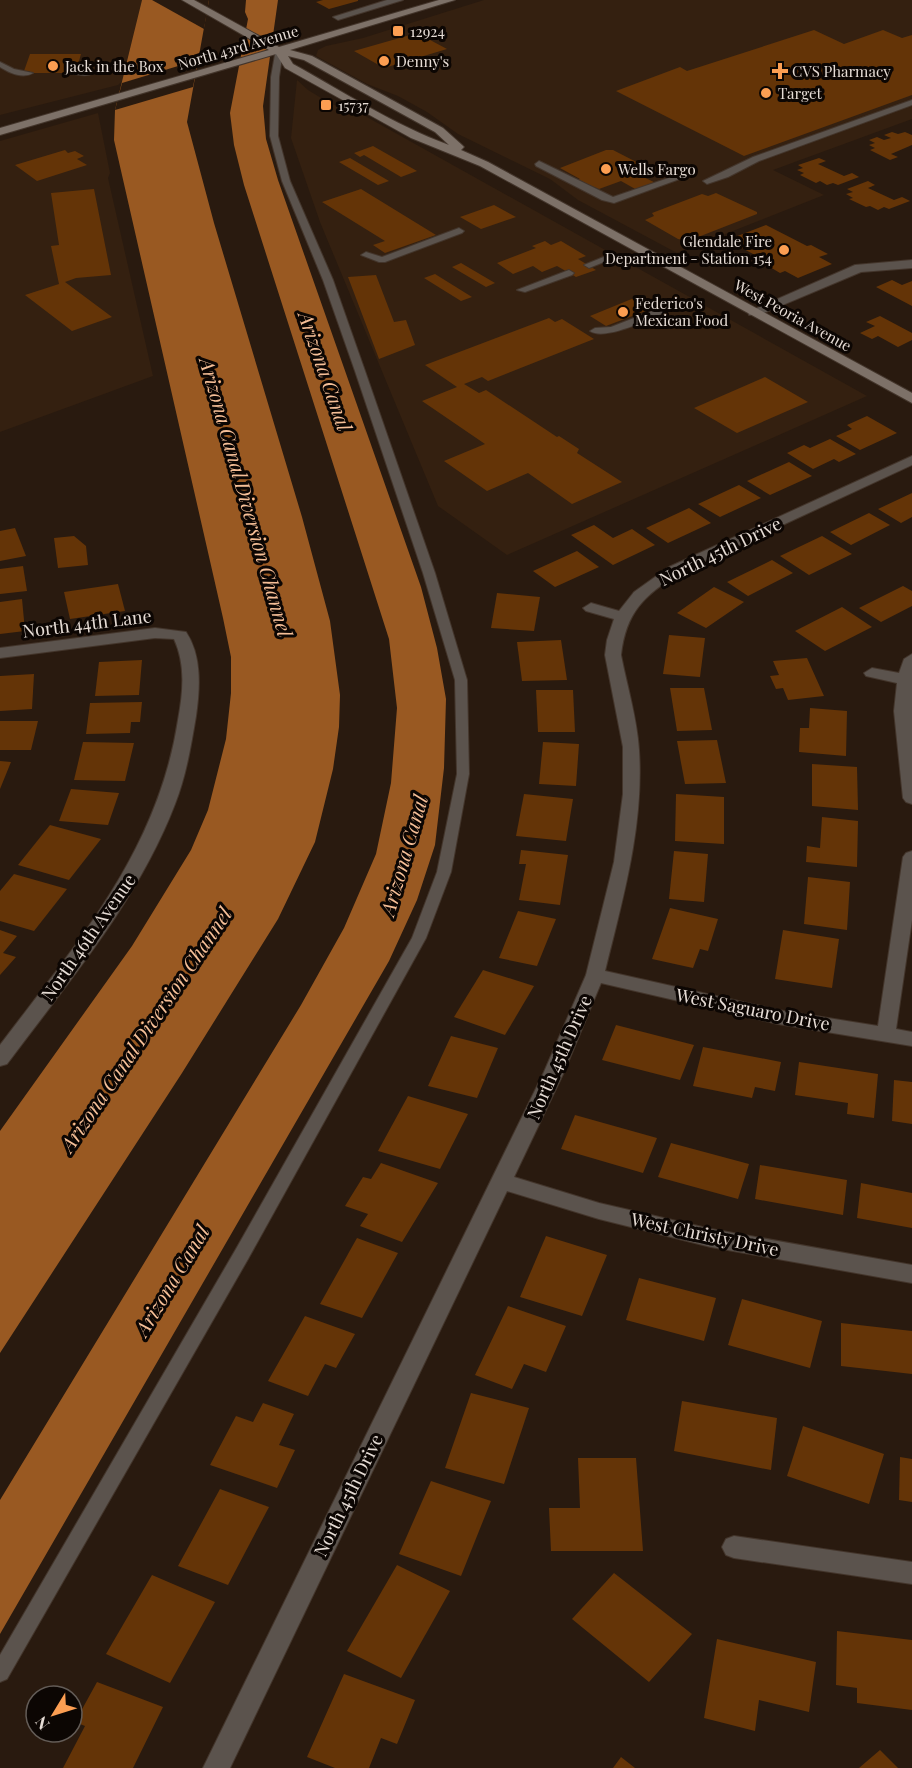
<svg xmlns="http://www.w3.org/2000/svg" width="912" height="1768" viewBox="0 0 912 1768" font-family="'Playfair Display',serif">
<style>
.built{fill:#342010}
.water{fill:#995922}
.pier{fill:#291a0f}
.building{fill:#643407}
.lines{fill:none;stroke-linecap:round;stroke-linejoin:round}
.lane-casing{stroke:#43352b;stroke-width:2}
.street-casing{stroke:#43352b;stroke-width:2}
.secondary-casing{stroke:#43352b;stroke-width:2}
.lane{fill:#5b534d;fill-rule:evenodd}
.street{fill:#5b534d;fill-rule:evenodd}
.secondary{fill:#7d7168;fill-rule:evenodd}
.poi-dot{fill:#fc9e52;stroke:#0c0603;stroke-width:2}
.labels{text-anchor:middle;dominant-baseline:central;stroke-width:6;stroke-linejoin:round;paint-order:stroke}
.far-poi-label{font-size:15px;fill:#e6dcd5;stroke:#0c0603;text-anchor:start}
.far-street-label{font-size:15px;fill:#e6dcd5;stroke:#0c0603}
.street-label{font-size:18px;fill:#e6dcd5;stroke:#0c0603}
.water-label{font-size:20px;font-style:italic;fill:#f6bf97;stroke:#0c0603}
</style>
<rect width="100%" height="100%" fill="#291a0f"/>
<g class="built">
<polygon points="0,0 142,0 122,81 118,85 0,115"/>
<polygon points="484,0 912,0 912,119 773,170 824,195 677,253 578,200 550,179 458,134 427,112 398,96 367,84 316,56 318,50 326,46 363,38"/>
<polygon points="297,80 308,90 331,104 356,111 867,396 507,555 438,506 320,222 291,138"/>
<polygon points="98,113 110,173 108,178 153,376 0,432 0,141"/>
</g>
<g class="water">
<polygon points="142,0 209,0 187,122 214,223 302,517 330,621 340,695 339,727 333,769 315,842 278,919 182,1073 0,1353 0,1131 132,946 191,850 208,810 226,739 231,693 231,657 223,618 114,140 115,110"/>
<polygon points="246,0 278,0 263,106 266,139 278,180 421,587 437,648 446,699 444,768 435,845 417,900 389,961 0,1634 0,1500 301,1005 344,928 376,854 391,783 397,708 389,639 244,185 234,145 230,113 248,19 245,12"/>
</g>
<g class="pier">
<polygon points="152,0 209,0 204,29"/>
<polygon points="198,60 193,87 115,110 122,83"/>
</g>
<g class="building">
<polygon points="323,0 358,0 358,1 329,9 316,2"/>
<polygon points="814,30 844,44 883,30 902,38 912,35 912,95 744,156 616,91 680,67 687,71"/>
<polygon points="417,33 447,49 384,68 354,51"/>
<polygon points="30,54 81,54 79,61 81,61 78,73 29,73 30,71 24,71"/>
<polygon points="892,132 898,134 905,132 912,135 912,145 891,154 898,157 890,160 870,150 875,148 869,145 875,143 869,140 877,137 884,140 891,138 884,135"/>
<polygon points="373,146 417,171 401,177 364,155 360,157 354,153"/>
<polygon points="65,150 68,153 75,151 84,156 77,159 87,165 37,181 15,165"/>
<polygon points="606,150 613,150 652,170 639,175 656,183 637,190 621,181 599,189 577,180 580,179 560,168"/>
<polygon points="350,158 389,181 378,185 339,162"/>
<polygon points="819,158 826,161 818,164 844,176 852,173 859,177 838,185 833,183 827,185 820,181 816,183 800,175 804,173 797,170 803,168 798,165"/>
<polygon points="868,181 875,185 868,188 894,200 902,197 910,201 889,209 884,207 878,210 870,206 866,207 849,199 853,198 846,194 853,192 847,189"/>
<polygon points="94,189 111,275 76,278 65,282 112,317 72,331 25,295 59,284 51,246 59,245 51,193"/>
<polygon points="361,189 436,235 385,253 373,245 385,241 322,202"/>
<polygon points="716,193 757,212 757,214 688,241 678,239 645,220 654,216 652,213 702,194 708,196"/>
<polygon points="494,205 516,217 481,229 460,217"/>
<polygon points="766,225 807,246 811,245 828,254 819,257 832,264 798,278 785,271 780,273 763,263 768,262 727,240"/>
<polygon points="545,241 551,245 561,241 586,256 578,259 596,270 576,277 557,266 542,272 533,266 513,274 497,263 536,248 532,246"/>
<polygon points="461,263 495,283 486,287 452,267"/>
<polygon points="435,274 472,297 461,301 424,278"/>
<polygon points="376,275 394,322 406,320 415,345 379,359 348,277"/>
<polygon points="892,280 902,285 912,281 912,306 876,287"/>
<polygon points="639,296 656,307 606,326 590,316"/>
<polygon points="880,316 912,333 912,340 898,347 878,336 872,339 860,333 875,326 866,322"/>
<polygon points="549,318 555,322 562,319 594,339 488,381 482,377 464,384 479,393 486,390 557,437 559,436 579,449 577,453 622,482 572,504 528,473 487,491 444,461 485,444 422,401 457,387 425,365"/>
<polygon points="765,377 808,402 737,433 694,408"/>
<polygon points="867,416 897,433 860,450 836,436 852,429 847,425"/>
<polygon points="830,439 856,454 839,462 834,459 813,469 787,453 804,445 810,448"/>
<polygon points="789,462 812,476 770,495 747,481"/>
<polygon points="739,485 761,498 720,517 698,504"/>
<polygon points="912,493 912,517 901,523 878,509"/>
<polygon points="689,508 711,523 668,543 646,528"/>
<polygon points="869,513 890,525 851,545 830,532"/>
<polygon points="594,525 613,538 632,529 655,545 613,565 571,535"/>
<polygon points="15,528 26,556 0,561 0,531"/>
<polygon points="74,536 86,546 88,565 58,568 54,538"/>
<polygon points="822,536 852,554 809,575 780,556"/>
<polygon points="577,551 599,567 555,587 533,571"/>
<polygon points="772,560 793,573 748,596 727,582"/>
<polygon points="23,566 27,591 0,594 0,569"/>
<polygon points="118,584 125,611 70,619 64,592"/>
<polygon points="903,586 912,591 912,606 881,622 859,608"/>
<polygon points="714,587 744,602 706,628 677,613"/>
<polygon points="497,593 540,597 534,631 491,628"/>
<polygon points="22,599 25,631 0,634 0,602"/>
<polygon points="842,607 872,627 825,651 795,631"/>
<polygon points="669,635 705,638 700,677 663,674"/>
<polygon points="561,640 567,680 522,681 517,642"/>
<polygon points="807,658 824,696 788,700 783,688 776,689 770,676 779,675 773,661"/>
<polygon points="142,660 139,695 95,696 99,662"/>
<polygon points="34,674 32,709 0,711 0,676"/>
<polygon points="670,688 704,688 712,730 677,731"/>
<polygon points="536,690 573,690 575,732 538,732"/>
<polygon points="142,702 140,722 131,722 130,733 86,734 90,703"/>
<polygon points="810,708 847,711 846,756 799,752 800,728 809,728"/>
<polygon points="0,721 38,721 31,750 0,750"/>
<polygon points="717,740 726,783 685,784 677,741"/>
<polygon points="83,742 134,743 125,781 74,780"/>
<polygon points="543,742 579,744 576,786 539,784"/>
<polygon points="0,761 11,762 0,789"/>
<polygon points="812,764 857,767 858,810 812,806"/>
<polygon points="71,789 119,793 108,825 59,821"/>
<polygon points="524,794 573,799 566,841 516,836"/>
<polygon points="676,794 724,797 724,844 675,841"/>
<polygon points="822,817 858,821 857,867 806,862 807,846 820,848"/>
<polygon points="50,825 101,839 69,880 18,865"/>
<polygon points="521,850 568,855 560,905 519,900 526,864 519,864"/>
<polygon points="674,851 708,854 704,902 669,899"/>
<polygon points="14,874 67,889 34,931 0,921 0,891"/>
<polygon points="808,877 850,882 847,930 804,924"/>
<polygon points="670,908 718,919 708,951 700,949 693,968 652,959"/>
<polygon points="518,911 556,919 537,966 499,958"/>
<polygon points="0,930 17,936 3,953 16,957 0,975"/>
<polygon points="783,930 839,939 832,988 775,979"/>
<polygon points="483,970 534,986 505,1035 454,1017"/>
<polygon points="616,1025 694,1045 680,1080 602,1060"/>
<polygon points="451,1036 498,1048 477,1098 428,1086"/>
<polygon points="703,1047 781,1062 775,1091 755,1087 752,1098 693,1086"/>
<polygon points="799,1062 878,1074 874,1118 847,1114 848,1103 795,1095"/>
<polygon points="894,1080 912,1082 912,1124 892,1121"/>
<polygon points="408,1096 468,1114 440,1169 378,1151"/>
<polygon points="575,1115 657,1138 643,1173 561,1149"/>
<polygon points="671,1143 749,1164 738,1199 658,1177"/>
<polygon points="381,1163 438,1183 402,1242 360,1226 368,1214 345,1206 363,1177 371,1179"/>
<polygon points="760,1165 847,1180 843,1215 755,1199"/>
<polygon points="861,1183 912,1193 912,1228 857,1218"/>
<polygon points="546,1236 607,1255 582,1316 520,1297"/>
<polygon points="357,1238 398,1253 362,1318 320,1304"/>
<polygon points="639,1278 716,1298 704,1341 626,1320"/>
<polygon points="742,1299 822,1321 810,1368 728,1345"/>
<polygon points="508,1306 566,1326 546,1372 524,1364 512,1389 475,1375"/>
<polygon points="305,1316 355,1334 336,1368 325,1364 308,1396 268,1381"/>
<polygon points="841,1323 912,1331 912,1374 841,1366"/>
<polygon points="471,1393 529,1408 504,1484 445,1468"/>
<polygon points="682,1401 777,1418 771,1470 674,1451"/>
<polygon points="263,1403 294,1414 279,1445 295,1450 277,1488 210,1465 236,1416 253,1422"/>
<polygon points="803,1426 884,1454 869,1504 787,1476"/>
<polygon points="900,1457 912,1459 912,1502 899,1500"/>
<polygon points="578,1458 636,1458 643,1551 551,1551 549,1508 580,1508"/>
<polygon points="431,1481 491,1501 461,1576 399,1554"/>
<polygon points="220,1489 269,1507 228,1585 178,1566"/>
<polygon points="397,1565 450,1591 401,1678 347,1651"/>
<polygon points="614,1573 692,1634 649,1682 572,1619"/>
<polygon points="152,1575 215,1602 170,1683 106,1654"/>
<polygon points="837,1631 912,1640 912,1710 857,1703 857,1688 836,1685"/>
<polygon points="717,1639 816,1662 809,1712 759,1700 755,1731 704,1718"/>
<polygon points="344,1674 415,1700 397,1744 381,1738 369,1768 335,1768 307,1757"/>
<polygon points="97,1682 163,1707 133,1768 63,1768 85,1726 75,1722"/>
<polygon points="880,1750 898,1768 859,1768"/>
<polygon points="621,1757 635,1768 613,1768"/>
</g>
<g class="lines">
<g class="lane-casing">
<g id="lane">
<polygon points="276,49 283,51 279,77 278,136 290,181 333,280 365,371 435,573 467,680 469,774 451,872 426,938 248,1259 7,1679 0,1682 0,1655 236,1249 412,938 437,872 457,774 455,680 423,573 355,371 323,280 282,181 270,136 271,77"/>
<path d="M0,62L14,69L33,73C23,79 9,73 0,67Z"/>
<path d="M75,70L88,71L92,73C88,77 80,75 75,74Z"/>
<polygon points="912,100 912,105 759,161 728,177 707,184 703,181 753,157"/>
<polygon points="539,161 613,197 689,171 696,173 614,203 602,200 536,166 535,164"/>
<polygon points="459,228 464,231 462,233 385,262 379,262 361,255 366,252 382,257"/>
<polygon points="606,256 614,258 589,268 584,265"/>
<polygon points="569,270 574,273 572,275 525,292 517,290"/>
<path d="M670,304L673,305V309C655,316 606,342 590,331L595,328L611,327Z"/>
</g>
</g>
<g class="street-casing">
<g id="street">
<polygon points="387,0 403,0 338,20 333,17"/>
<polygon points="912,260 912,268 861,272 759,315 749,315 748,312 855,265"/>
<path d="M912,456V465L679,573C644,596 626,612 621,655C627,686 637,718 639,750C644,825 623,898 605,971L778,1010L878,1026L903,857L906,853L912,851V920L896,1029L912,1032V1046L778,1024L601,983L564,1072L514,1177L599,1203L711,1229L912,1265V1283L711,1247L599,1219L507,1191L230,1768H203L544,1072L586,975L614,862L623,794V747L605,655L607,640L614,619L586,611L583,608L591,603L619,611L634,592L669,567Z"/>
<path d="M155,628L186,632C202,656 200,688 196,716C191,746 186,776 175,804C138,901 68,982 7,1064L0,1066V1045C77,943 158,851 178,720C183,693 186,665 174,639L155,638L0,658V648Z"/>
<polygon points="912,654 912,804 906,802 903,798 894,711 897,683 866,676 864,673 872,668 899,673 904,659"/>
<polygon points="734,1536 912,1562 912,1584 734,1558 726,1555 722,1547 726,1539"/>
</g>
</g>
<g class="secondary-casing">
<path id="secondary" d="M182,0H194L279,47L439,0H455L290,50L312,56L443,128L462,145L464,147L461,150L488,162L912,393V403L480,166L411,138L285,68L276,54L0,135V128L269,50ZM288,56L304,60L435,132L449,145C394,125 344,92 293,64Z"/>
</g>
<use href="#lane" class="lane"/>
<use href="#street" class="street"/>
<use href="#secondary" class="secondary"/>
</g>
<g class="poi-dot">
<rect x="392" y="25" width="12" height="12" rx="3"/>
<circle cx="384" cy="61" r="6"/>
<circle cx="53" cy="66" r="6"/>
<path d="M777 62h6v6h6v6h-6v6h-6v-6h-6v-6h6z"/>
<circle cx="766" cy="93" r="6"/>
<rect x="320" y="99" width="12" height="12" rx="3"/>
<circle cx="606" cy="169" r="6"/>
<circle cx="784" cy="250" r="6"/>
<circle cx="623" cy="312" r="6"/>
</g>
<g class="labels">
<g class="far-poi-label">
<text x="410" y="31">12924</text>
<text x="396" y="61">Denny's</text>
<text x="65" y="66">Jack in the Box</text>
<text x="792" y="71">CVS Pharmacy</text>
<text x="778" y="93">Target</text>
<text x="338" y="105">15737</text>
<text x="618" y="169">Wells Fargo</text>
<text x="772" y="241" text-anchor="end">Glendale Fire<tspan x="772" dy="17">Department - Station 154</tspan></text>
<text x="635" y="303">Federico's<tspan x="635" dy="17">Mexican Food</tspan></text>
</g>
<g class="far-street-label">
<text transform="translate(238 47) rotate(-16)">North 43rd Avenue</text>
<text transform="translate(793 315) rotate(29)">West Peoria Avenue</text>
</g>
<g class="street-label">
<text transform="translate(720 551) rotate(-26)">North 45th Drive</text>
<text transform="translate(87 623) rotate(-7)">North 44th Lane</text>
<text transform="translate(88 937) rotate(-55)">North 46th Avenue</text>
<text transform="translate(753 1009) rotate(11)">West Saguaro Drive</text>
<text transform="translate(559 1057) rotate(-66)">North 45th Drive</text>
<text transform="translate(705 1234) rotate(12)">West Christy Drive</text>
<text transform="translate(348 1495) rotate(-64)">North 45th Drive</text>
</g>
<g class="water-label">
<text transform="translate(326 371) rotate(71)">Arizona Canal</text>
<text transform="translate(247 497) rotate(74)">Arizona Canal Diversion Channel</text>
<text transform="translate(403 855) rotate(-74)">Arizona Canal</text>
<text transform="translate(145 1029) rotate(-56)">Arizona Canal Diversion Channel</text>
<text transform="translate(171 1280) rotate(-59)">Arizona Canal</text>
</g>
</g>
<g transform="translate(54 1714) rotate(232)"><circle r="28" fill="#0c0603" stroke="#635c57" stroke-width="1.5"/>
<path d="M0-4.5L10 22L0 15L-10 22Z" fill="#fc9e52"/>
<text y="-9" font-size="16" font-weight="bold" text-anchor="middle" fill="#e6dcd5">N</text>
</g>
</svg>
